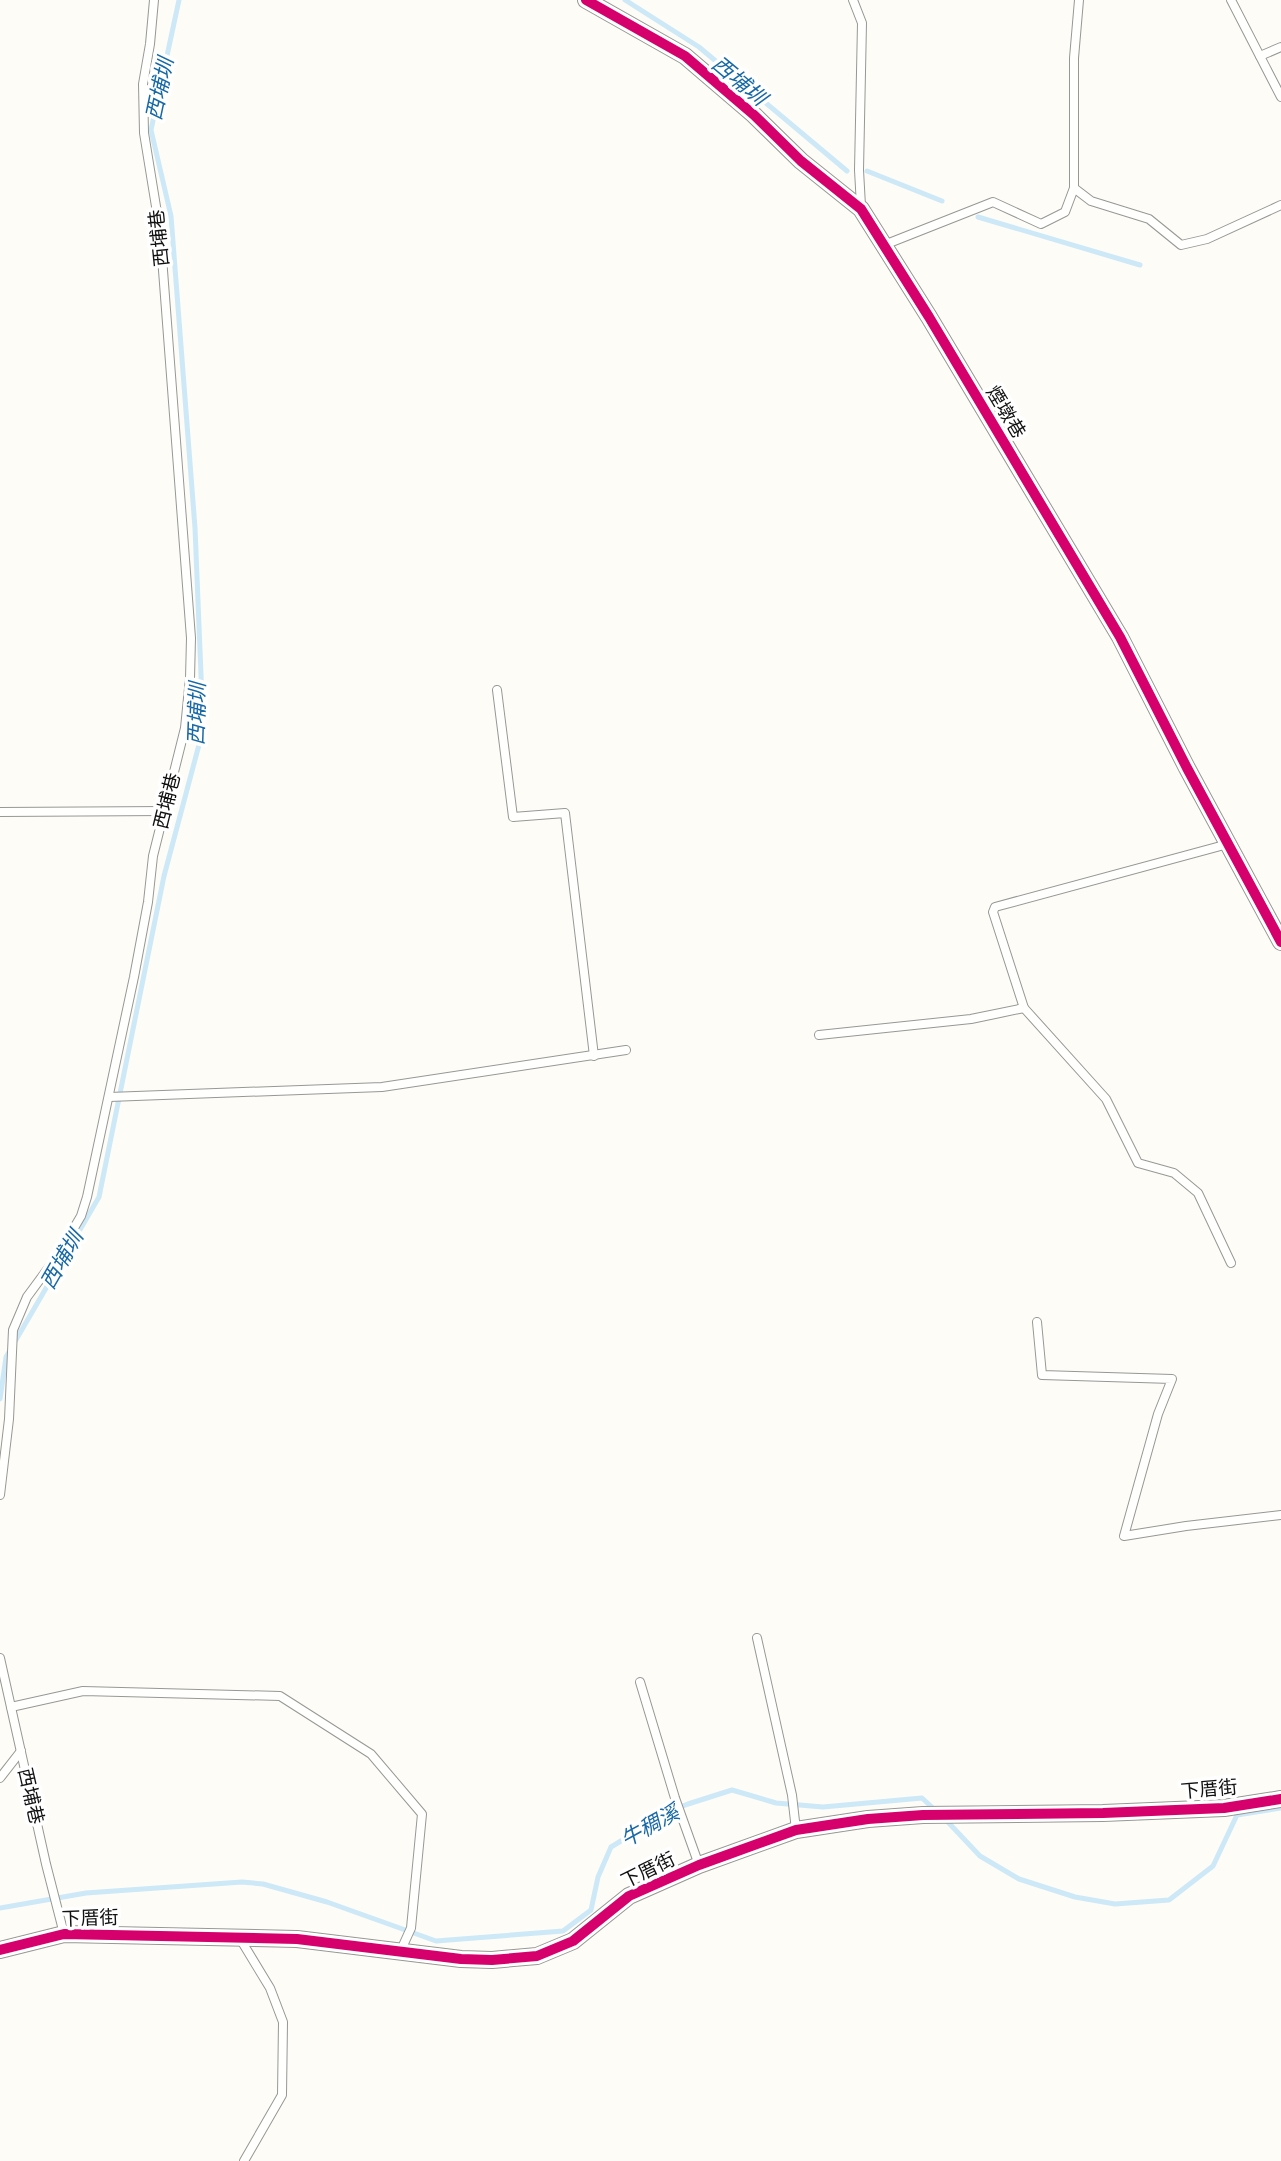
<svg xmlns="http://www.w3.org/2000/svg" width="1281" height="2161" viewBox="0 0 1281 2161" font-family="Bitter,'Noto Sans TC',serif">
<style>
.lines{fill:none;stroke-linecap:round;stroke-linejoin:round}
.stream{stroke:#cde8f7;stroke-width:5}
.lane-casing{stroke:#979795;stroke-width:10}
.street-casing{stroke:#979795;stroke-width:18}
.lane{stroke:#fffffe;stroke-width:8}
.street{stroke:#fffffe;stroke-width:16}
.cycleway-casing{stroke:#fff;stroke-width:15}
.cycleway{stroke:#d6006c;stroke-width:10}
.labels{text-anchor:middle;dominant-baseline:central;stroke-width:7;stroke-linejoin:round;paint-order:stroke}
.street-label{font-size:19px;fill:#111;stroke:#fff}
.water-label{font-size:21px;font-style:italic;fill:#1768a6;stroke:#fff}
</style>
<rect width="100%" height="100%" fill="#fdfcf7"/>
<g class="lines">
<g class="stream">
<polyline points="625,0 699,47 847,171"/>
<polyline points="867,171 942,201"/>
<polyline points="978,217 1140,265"/>
<polyline points="0,1399 6,1357 99,1197 164,876 200,741 202,699 195,528 171,216 151,130 179,0"/>
<polyline points="945,1819 980,1856 1019,1879 1075,1897 1115,1904 1169,1900 1213,1866 1237,1815 1281,1808"/>
<polyline points="0,1908 86,1893 242,1882 263,1884 327,1902 436,1941 563,1931 591,1910 598,1877 611,1847 670,1811 688,1804 732,1790 776,1803 823,1807 922,1798 935,1810"/>
</g>
<g class="lane-casing">
<g id="lane">
<polyline points="853,0 862,23 859,170 861,206"/>
<polyline points="1231,0 1281,97"/>
<polyline points="1260,56 1281,47"/>
<polyline points="1074,188 1074,58 1079,0"/>
<polyline points="884,245 993,202 1041,224 1065,212 1074,188 1091,201 1149,219 1181,245 1207,239 1281,205"/>
<polyline points="497,690 513,817 565,813 594,1056"/>
<polyline points="0,812 166,811"/>
<polyline points="1228,844 995,907 993,912 1024,1008 1106,1099 1138,1163 1174,1173 1198,1193 1231,1263"/>
<polyline points="819,1035 971,1019 1024,1008"/>
<polyline points="109,1097 382,1087 626,1050"/>
<polyline points="1037,1322 1042,1375 1172,1379 1158,1414 1124,1536 1186,1526 1281,1515"/>
<polyline points="0,1495 9,1419 13,1330 27,1297 58,1255 81,1216 87,1197 134,977 148,902 153,856 185,728 190,678 191,638 160,231 144,133 143,84 150,44 154,0"/>
<polyline points="757,1638 792,1795 796,1830"/>
<polyline points="0,1658 46,1864 64,1934"/>
<polyline points="640,1682 675,1798 699,1865"/>
<polyline points="11,1707 83,1691 280,1696 371,1754 422,1814 411,1928 401,1950"/>
<polyline points="0,1778 21,1751"/>
<polyline points="239,1937 270,1988 283,2022 282,2095 244,2161"/>
</g>
</g>
<g class="street-casing">
<g id="street">
<polyline points="586,0 685,56 754,115 801,161 861,209 929,317 1120,637 1187,768 1281,942"/>
<polyline points="0,1950 64,1934 297,1939 461,1959 492,1960 537,1956 573,1941 629,1896 699,1865 796,1830 868,1819 923,1815 1103,1813 1224,1808 1281,1799"/>
</g>
</g>
<use href="#lane" class="lane"/>
<use href="#street" class="street"/>
<g class="cycleway-casing">
<g id="cycleway">
<polyline points="586,0 685,56 754,115 801,161 861,209 929,317 1120,637 1187,768 1281,942"/>
<polyline points="0,1950 64,1934 297,1939 461,1959 492,1960 537,1956 573,1941 629,1896 699,1865 796,1830 868,1819 923,1815 1103,1813 1224,1808 1281,1799"/>
</g>
</g>
<use href="#cycleway" class="cycleway"/>
</g>
<g class="labels">
<g class="street-label">
<text transform="translate(159 238) rotate(-96)">西埔巷</text>
<text transform="translate(1006 412) rotate(59)">煙墩巷</text>
<text transform="translate(167 801) rotate(-76)">西埔巷</text>
<text transform="translate(1209 1789) rotate(-5)">下厝街</text>
<text transform="translate(31 1796) rotate(77)">西埔巷</text>
<text transform="translate(648 1870) rotate(-26)">下厝街</text>
<text transform="translate(90 1918) rotate(-2)">下厝街</text>
</g>
<g class="water-label">
<text transform="translate(739 81) rotate(40)">西埔圳</text>
<text transform="translate(160 89) rotate(-78)">西埔圳</text>
<text transform="translate(197 714) rotate(-88)">西埔圳</text>
<text transform="translate(62 1260) rotate(-60)">西埔圳</text>
<text transform="translate(650 1826) rotate(-29)">牛稠溪</text>
</g>
</g>
</svg>
